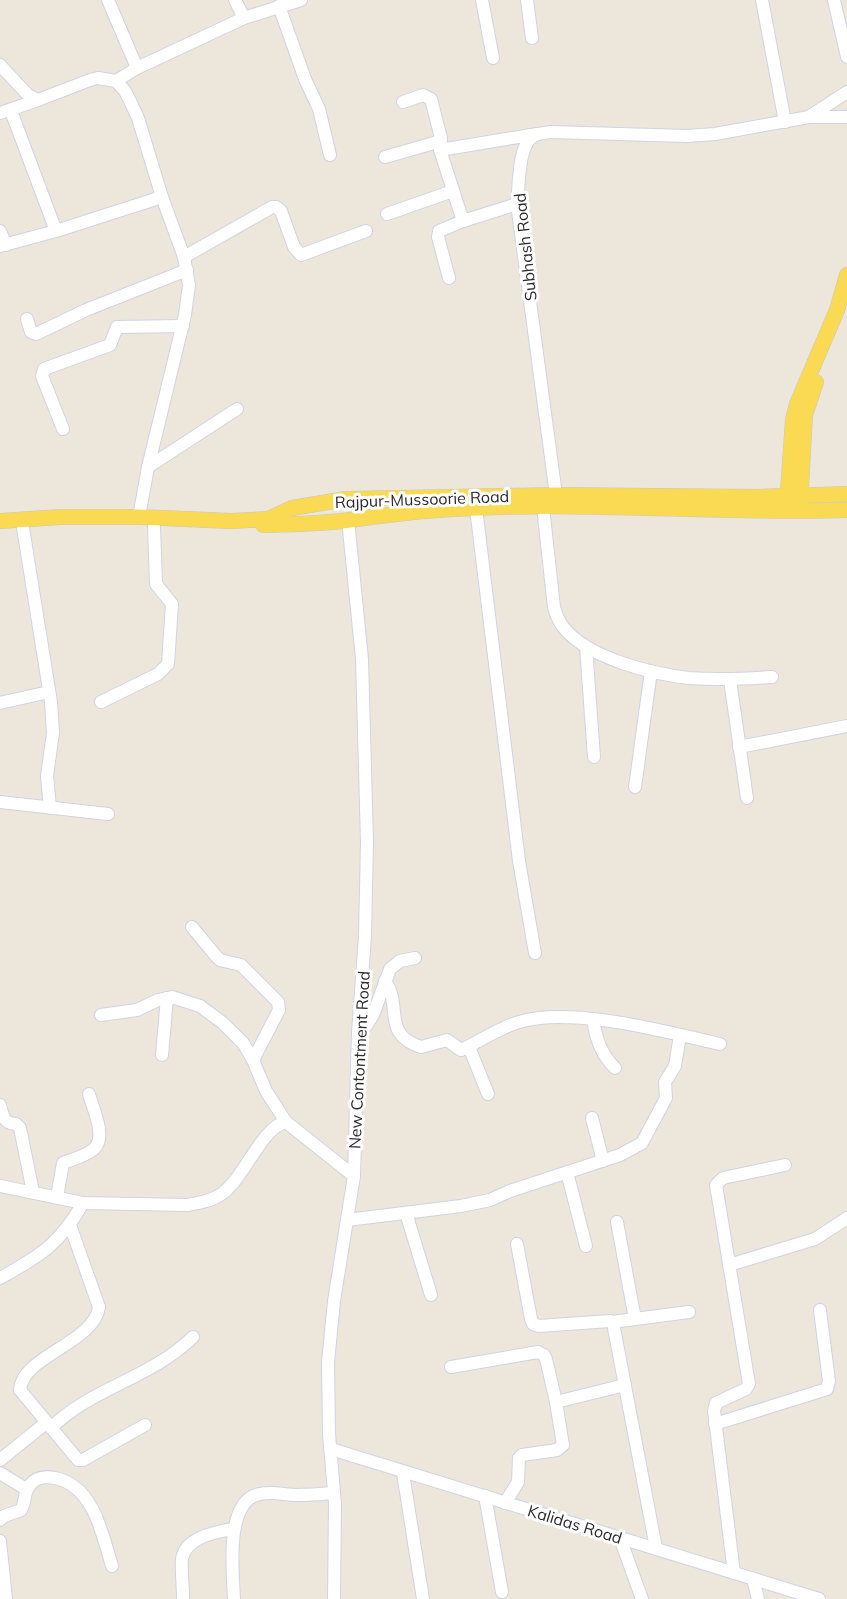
<svg xmlns="http://www.w3.org/2000/svg" width="847" height="1599" viewBox="0 0 847 1599" font-family="Mulish,sans-serif">
<style>
.lines{fill:none;stroke-linecap:round;stroke-linejoin:round}
.minor-casing{stroke:#d0d3e4;stroke-width:14}
.major-casing{stroke:#c8c8c8;stroke-width:16}
.minor{stroke:#fff;stroke-width:12}
.major{stroke:#fbda53;stroke-width:15}
.labels{text-anchor:middle;dominant-baseline:central;stroke-width:6;stroke-linejoin:round;paint-order:stroke}
.street-label{font-size:16px;fill:#2a2a2a;stroke:#fff}
</style>
<rect width="100%" height="100%" fill="#ede6db"/>
<g class="lines">
<g class="minor-casing">
<g id="minor">
<polyline points="108,0 137,68"/>
<polyline points="235,0 244,18"/>
<polyline points="482,0 493,58"/>
<polyline points="527,0 532,38"/>
<polyline points="762,0 785,122"/>
<polyline points="834,0 847,57"/>
<polyline points="279,6 305,79 319,109 330,155"/>
<polyline points="0,65 28,95 38,100 90,80 98,78 116,81 125,91 131,103 138,118 162,197 184,257 189,285 185,315 148,467 139,517"/>
<polyline points="116,81 137,68 244,18 301,0"/>
<polyline points="403,102 423,95 431,99 441,138 440,150 463,221"/>
<polyline points="11,111 56,231"/>
<polyline points="0,113 38,100"/>
<polyline points="810,116 847,92"/>
<polyline points="440,150 537,134"/>
<polyline points="385,157 441,141"/>
<polyline points="387,214 453,191"/>
<polyline points="0,231 6,245"/>
<polyline points="0,246 56,231 162,197"/>
<polyline points="184,257 272,207 276,207 281,211 294,247 301,255 366,231"/>
<polyline points="449,278 438,237 439,231 463,221 517,204"/>
<polyline points="27,319 31,332 36,334 86,310 187,270"/>
<polyline points="63,429 42,376 44,369 110,345 117,327 183,326"/>
<polyline points="148,467 237,409"/>
<path d="M556,495L517,204C519,188 518,147 532,137C537,133 544,133 551,132L687,136L715,134L809,117H847"/>
<path d="M543,507L554,607C556,615 559,622 564,628C588,658 652,674 689,678C717,680 744,679 772,677"/>
<polyline points="476,508 519,861 535,953"/>
<polyline points="23,528 51,702 53,733 47,776 50,808"/>
<polyline points="586,647 594,757"/>
<polyline points="730,680 747,798"/>
<polyline points="101,702 158,674 168,664 172,604 156,584 154,527"/>
<polyline points="0,703 49,692"/>
<polyline points="739,747 847,726"/>
<polyline points="635,787 651,671"/>
<polyline points="0,802 108,814"/>
<polyline points="192,927 216,956 220,960 241,965 278,1002 279,1010 253,1060"/>
<path d="M385,981C403,1007 381,1034 421,1047L447,1040L461,1050C481,1041 498,1028 519,1022C572,1006 666,1032 720,1044"/>
<polyline points="101,1015 137,1010 158,1000 172,997 200,1006 223,1023 243,1043 253,1060 266,1091 286,1122"/>
<path d="M593,1019C596,1039 601,1054 615,1068"/>
<polyline points="358,1033 367,1025 373,1015 390,969 400,961 415,958"/>
<polyline points="469,1047 488,1094"/>
<polyline points="162,1055 167,998"/>
<path d="M0,1105C3,1116 3,1123 16,1124L20,1128L33,1192"/>
<polyline points="592,1118 603,1161"/>
<polyline points="567,1172 586,1246"/>
<path d="M0,1186L83,1203L188,1205C199,1203 211,1201 220,1195C244,1180 261,1127 286,1122L354,1176"/>
<path d="M57,1197L63,1163C73,1159 86,1156 94,1149C107,1137 93,1109 89,1094"/>
<polyline points="406,1213 431,1295"/>
<polyline points="347,1220 461,1206 490,1200 510,1191 620,1155 642,1143 666,1098 665,1082 675,1066 680,1035"/>
<polyline points="617,1222 635,1319"/>
<path d="M70,1225L99,1307C94,1343 22,1356 20,1390L78,1460H83L145,1425"/>
<polyline points="517,1244 531,1319 533,1324 539,1326 610,1321 613,1323 656,1548"/>
<polyline points="729,1265 815,1239 847,1218"/>
<path d="M0,1278C40,1256 60,1244 83,1203"/>
<polyline points="612,1322 689,1312"/>
<polyline points="451,1367 538,1352 544,1355 546,1359 556,1402 563,1445 557,1450 522,1455 519,1458 518,1482 505,1503"/>
<polyline points="556,1402 625,1385"/>
<polyline points="715,1424 827,1389 829,1381 820,1310"/>
<path d="M51,1428C91,1388 150,1379 193,1337"/>
<polyline points="331,1449 819,1599"/>
<polyline points="0,1460 46,1423"/>
<polyline points="0,1473 26,1489"/>
<polyline points="403,1473 423,1599"/>
<polyline points="485,1496 502,1592"/>
<path d="M0,1520L4,1516L21,1510C26,1502 23,1493 30,1485C36,1477 45,1476 55,1478C94,1486 102,1534 112,1566"/>
<polyline points="620,1538 642,1599"/>
<polyline points="0,1541 6,1599"/>
<polyline points="734,1573 714,1411 716,1403 746,1389 749,1384 716,1185 723,1178 785,1165"/>
<polyline points="753,1579 758,1599"/>
<path d="M183,1598C183,1585 181,1571 182,1559C185,1537 216,1532 233,1529"/>
<path d="M234,1599C233,1574 224,1500 260,1494C272,1491 285,1495 297,1495C309,1495 322,1494 334,1493"/>
<polyline points="334,1599 335,1504 329,1434 328,1362 334,1301 354,1176 358,1033 365,936 367,842 362,659 348,520"/>
</g>
</g>
<g class="major-casing">
<g id="major">
<polyline points="787,505 793,420 797,404 837,310 847,275"/>
<polyline points="800,506 805,415 816,382"/>
<polyline points="0,521 60,517 139,517 231,521 268,519 292,508 346,499 556,495 757,497 847,494"/>
<path d="M263,525C291,524 321,524 350,520C392,514 434,509 477,508C600,502 724,514 847,510"/>
</g>
</g>
<use href="#minor" class="minor"/>
<use href="#major" class="major"/>
</g>
<g class="labels">
<g class="street-label">
<text transform="translate(525 247) rotate(-96)">Subhash Road</text>
<text transform="translate(422 499) rotate(-2)">Rajpur-Mussoorie Road</text>
<text transform="translate(359 1060) rotate(-87)">New Contontment Road</text>
<text transform="translate(575 1524) rotate(17)">Kalidas Road</text>
</g>
</g>
</svg>
